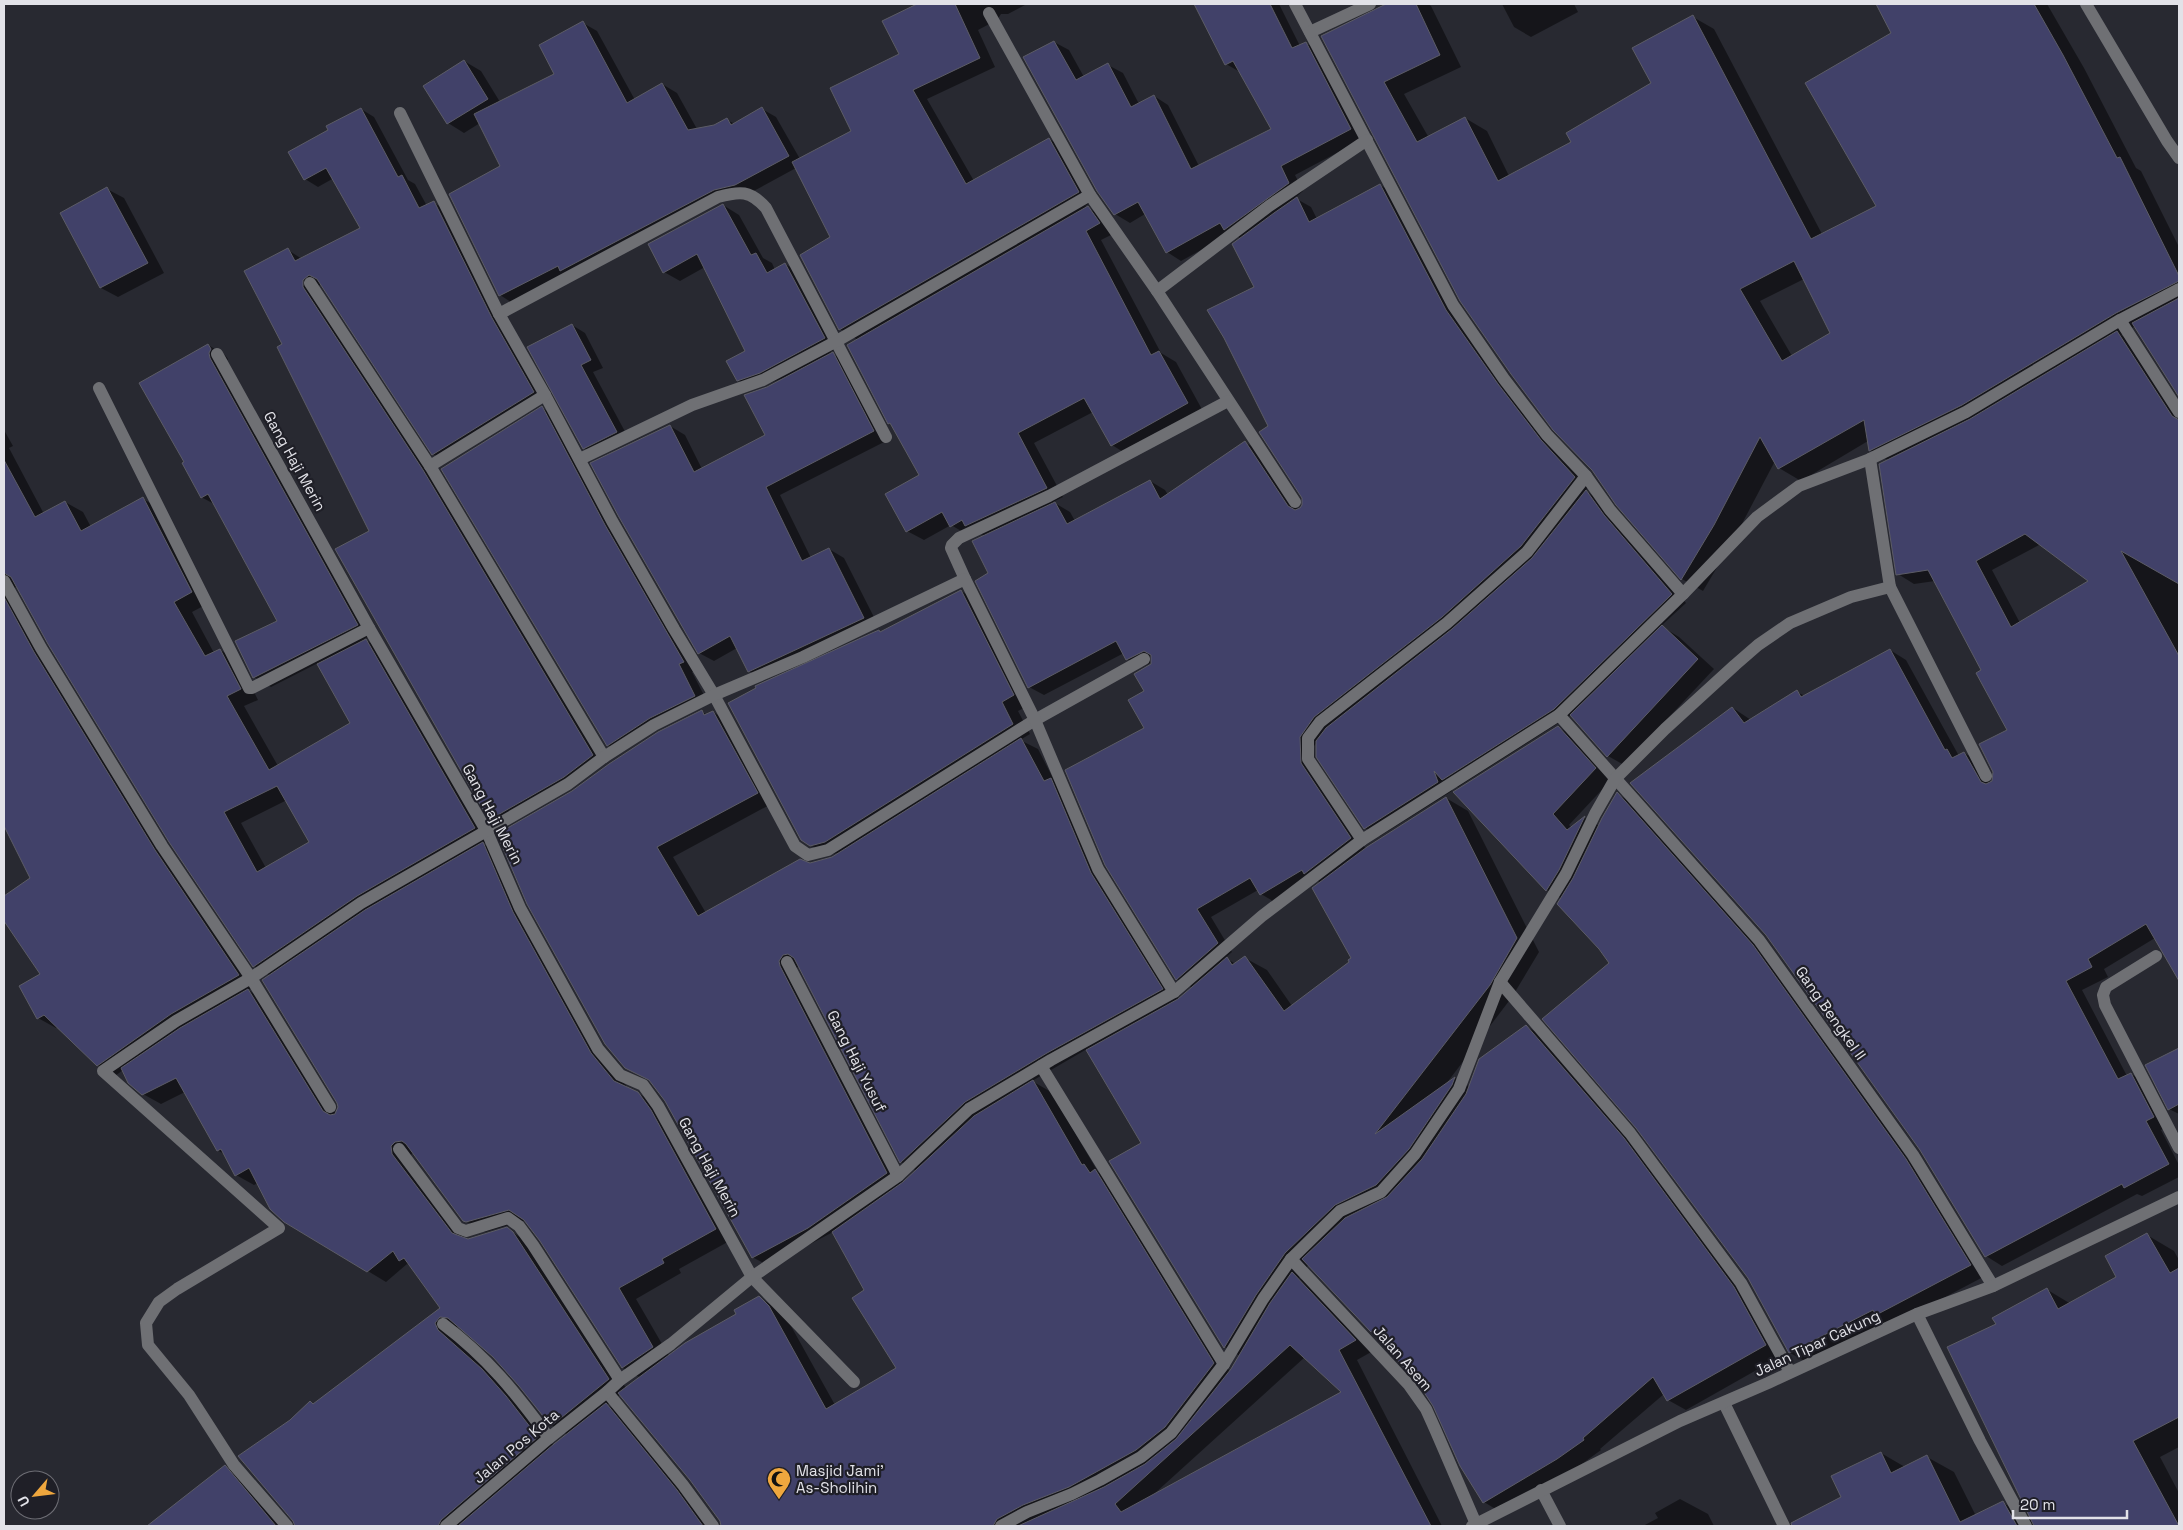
<svg xmlns="http://www.w3.org/2000/svg" width="2183" height="1530" viewBox="0 0 2183 1530" font-family="'Space Grotesk',sans-serif">
<style>
.shadow{fill:#0007;fill-rule:evenodd}
.building{fill:#414169;stroke:#5c5c66;fill-rule:evenodd}
.lines{fill:none;stroke-linecap:round;stroke-linejoin:round}
.minor{stroke:#6f7074;stroke-width:12}
.labels{text-anchor:middle;dominant-baseline:central;stroke-width:4.5;stroke-linejoin:round;paint-order:stroke}
.street-label{font-size:15px;fill:#e2e2e8;stroke:#1f1f27}
.poi-label{font-size:15px;fill:#e2e2e8;stroke:#1f1f27;text-anchor:start}
</style>
<rect width="100%" height="100%" fill="#282931"/>
<g class="shadow">
<path d="M920,4H1027L1008,14H1001L997,20L978,30L995,67L927,99L974,181L1049,139L1065,148L1094,201L1085,206L1104,217L1115,233L1101,240L1161,353L1176,362L1204,413L1128,455L1112,445L1093,412L1034,443L1063,497L1053,502L1070,512L1075,521L1150,481L1165,490L1168,495L1246,443L1260,451L1299,510L1304,506L1303,498L1269,427L1255,287L1242,239L1232,233L1181,261L1167,252L1145,214L1130,223L1115,214L1054,42L1069,50L1084,77L1108,65L1123,73L1139,104L1154,96L1168,105L1199,166L1273,130L1240,72L1226,64L1196,4H1279L1300,46L1306,43L1320,52L1365,138L1295,175L1303,191L1295,198L1311,207L1317,219L1380,185L1395,194L1461,319L1589,486L1585,491L1601,500L1619,525L1686,603L1661,626L1679,637L1714,669L1624,765L1608,756L1571,715L1458,787L1449,782L1452,791L1380,836L1365,828L1317,742L1314,746L1315,772L1366,849L1446,798L1468,811L1539,952L1512,997L1446,1084L1455,1078L1470,1087L1526,1026L1544,1037L1642,1150L1752,1299L1783,1355L1686,1410L1668,1400L1664,1394L1600,1449L1601,1450L1575,1469L1502,1513L1484,1502L1434,1404L1416,1379L1379,1335L1371,1331L1309,1264L1299,1278L1310,1284L1373,1351L1357,1360L1442,1526H722L721,1521L691,1479L621,1394L607,1405L624,1415L712,1526H296L294,1520L314,1405L442,1308L413,1267L407,1264L386,1282L285,1221L258,1183L254,1185L236,1175L226,1155L217,1150L185,1092L161,1104L143,1094L123,1070L115,1076L97,1065L58,1027L56,1028L38,1018L42,974L4,919V898L32,878L4,824V430L13,446L9,448L44,514L65,502L83,512L91,527L143,499L161,509L209,603L192,612L214,653L220,650L238,660L258,700L244,706L278,766L351,723L318,663L271,687L254,677L279,621L216,505L201,497L208,345L225,355L228,359L225,364L374,634L364,639L384,651L492,838L483,844L501,854L531,923L609,1065L629,1089L656,1103L733,1239L679,1269L681,1273L636,1299L669,1356L737,1314L759,1298L777,1308L786,1317L835,1405L897,1368L866,1290L833,1232L769,1266L752,1257L666,1101L652,1082L626,1067L573,792L702,712L708,715L713,712L730,722L773,803L673,857L706,913L810,864L833,858L842,852L828,855L810,845L881,633L961,591L978,601L1030,705L1018,711L1030,734L1020,740L1038,749L1107,884L1179,1000L1193,988L1177,979L1145,729L1146,691L1151,665L1150,663L1142,667L1127,659L1124,653L1044,695L1029,687L990,574L985,536L975,531L968,535L951,525L924,540L907,531L921,476L892,425L889,423L858,340L840,329L832,238L796,168L750,193L729,197L514,304L500,295L502,167L480,123L464,133L448,123L464,61L481,71L500,102L556,74L583,23L597,31L635,100L662,84L677,93L697,129L715,126L727,120L735,124L762,109L776,117L800,159L852,131L900,55L884,22ZM17,585L254,966L271,976L339,1107L336,1114L266,1001L248,990L256,986L52,664L13,591ZM287,800L311,842L266,868L241,823ZM1315,879L1321,883L1353,958L1351,963L1292,1006L1267,970L1245,958L1236,964L1225,958L1232,952L1211,917L1258,890L1261,894L1276,903ZM799,965L901,1162L917,1171L904,1184L796,976L795,971ZM1087,1049L1143,1143L1111,1162L1225,1347L1240,1356L1230,1372L1113,1181L1098,1172L1051,1092L1032,1081ZM413,1152L464,1220L485,1232L526,1220L541,1240L623,1368L641,1378L626,1388L531,1244L506,1228L467,1240L410,1165L408,1160ZM460,1326L480,1343L520,1385L551,1425L568,1435L554,1446L524,1408L455,1328ZM1305,1357L1343,1392L1154,1494Z"/>
<path d="M1389,4H1428L1431,6L1461,67L1404,94L1429,138L1465,118L1487,131L1509,176L1573,142L1653,84L1693,17L1714,29L1822,234L1878,207L1893,33L1878,4H2047L2084,68L2136,168L2141,171L2179,247V395L2135,326L2121,335L2134,342L2179,415L2171,419L2179,435V974L2175,972L2155,938L2104,969L2108,977L2082,990L2127,1076L2131,1074L2147,1083L2169,1126L2161,1130L2179,1165V1177L2142,1196L2137,1194L2002,1266L1986,1256L1733,708L1751,720L1797,692L1805,696L1890,650L1906,660L1959,756L1964,753L1981,762L1991,783L2009,731L1983,671L1935,581L1914,584L1898,574L1888,460L1870,450L1868,441L1801,481L1779,468L1775,461L1735,537L1703,591L1682,579L1617,504L1323,36ZM1804,279L1832,333L1792,356L1760,301ZM2041,544L2091,581L2020,623L1992,570Z"/>
<polygon points="1502,4 1574,4 1578,12 1531,37 1514,27"/>
<polygon points="361,109 374,117 408,180 415,184 427,206 434,203 448,211 547,400 447,462 433,454 321,283 315,292 436,479 606,763 504,827 490,819 370,532 284,345 288,250 302,259 361,229 334,178 318,187 305,179 329,131"/>
<polygon points="107,189 124,198 164,273 118,297 101,288 61,213"/>
<polygon points="723,205 739,215 763,258 772,263 775,270 785,264 801,273 840,347 830,352 847,363 888,440 780,495 811,558 829,549 844,558 879,627 764,680 749,671 737,648 714,661 699,653 670,426 685,435 702,469 767,435 782,381 781,379 753,389 737,380 747,351 705,267 680,281 664,272"/>
<polygon points="572,325 585,333 603,368 593,372 629,439 596,455 584,448"/>
<polygon points="542,408 556,416 697,670 692,672 708,703 664,725 621,753 608,745"/>
<polygon points="1558,727 1575,737 1612,779 1569,825 1572,828 1585,818 1600,826 1617,794 1635,804 1770,957 1987,1275 1894,1324 1808,1363 1790,1353 1749,1277 1611,963 1559,904 1562,899 1547,890 1455,792"/>
<polygon points="2179,1050 2179,1114 2169,1109 2147,1066"/>
<polygon points="2147,1235 2174,1251 2179,1260 2179,1447 2160,1457 2179,1493 2179,1526 1812,1526 1807,1516 1842,1498 1881,1453 1905,1467 1927,1457 1954,1472 1976,1516 2003,1503 2034,1520 1997,1324 2046,1289 2071,1304 2118,1278"/>
<polygon points="225,1467 243,1477 284,1526 149,1526"/>
<polygon points="1680,1499 1708,1514 1714,1526 1643,1526 1658,1518 1655,1513"/>
</g>
<g class="building">
<polygon points="917,4 955,4 980,58 913,90 966,184 1049,138 1079,192 839,330 800,255 830,237 792,162 851,131 830,88 899,54 882,21"/>
<polygon points="1194,4 1270,4 1292,48 1306,42 1351,129 1281,166 1289,183 1224,230 1220,223 1166,253 1138,202 1114,215 1097,191 1023,57 1054,41 1076,80 1108,63 1131,107 1154,95 1191,169 1271,129 1233,61 1225,65"/>
<path d="M1386,4H1416L1440,55L1384,82L1417,142L1465,117L1498,181L1571,142L1566,133L1651,83L1632,48L1693,15L1811,239L1876,206L1805,83L1891,33L1876,4H2034L2063,55L2117,158L2120,157L2179,276V281L2116,313L1962,405L1869,451L1864,420L1778,469L1760,437L1714,525L1681,580L1616,505L1592,470L1553,430L1511,374L1460,301L1321,36ZM1794,261L1830,333L1782,361L1740,289Z"/>
<polygon points="583,21 627,103 662,83 688,130 714,125 727,118 731,125 762,107 789,156 735,185 714,190 560,271 558,266 499,296 449,194 500,166 474,114 554,74 539,45"/>
<polygon points="464,60 488,99 447,124 423,86"/>
<polygon points="361,108 398,177 402,175 419,208 434,201 492,318 534,392 432,455 317,279 309,275 303,280 303,287 423,470 593,755 564,777 489,820 335,549 369,531 277,347 282,344 244,271 288,248 295,261 360,228 326,168 304,180 288,152 328,130 326,126"/>
<polygon points="1380,184 1446,310 1498,384 1541,440 1575,477 1521,546 1442,617 1314,717 1300,737 1301,763 1351,838 1304,874 1302,870 1260,895 1250,878 1197,909 1218,943 1176,980 1105,865 1065,770 1144,728 1128,700 1144,691 1134,674 1151,664 1151,655 1144,651 1126,660 1116,641 1028,688 975,581 988,573 972,541 1055,502 1067,524 1150,480 1160,499 1245,441 1288,506 1295,510 1300,508 1302,505 1302,498 1259,432 1268,426 1224,338 1207,310 1254,287 1232,244 1274,213 1297,197 1309,222"/>
<polygon points="107,187 148,263 100,288 60,213"/>
<polygon points="723,204 751,255 756,253 767,273 785,263 825,338 760,373 737,381 726,361 745,351 697,254 663,273 648,244"/>
<polygon points="1088,206 1100,223 1086,231 1151,355 1159,351 1188,403 1111,446 1084,398 1018,433 1047,488 965,526 962,520 950,527 942,512 906,532 885,494 919,475 890,423 888,424 847,345"/>
<polygon points="2179,298 2179,397 2132,323"/>
<polygon points="572,324 591,360 581,365 617,432 583,449 527,347"/>
<path d="M2117,331L2172,416L2179,420V584L2121,551L2179,656V981L2146,924L2088,959L2092,967L2066,981L2118,1079L2131,1073L2154,1117L2146,1121L2169,1164L2124,1188L2122,1184L1985,1257L1920,1150L1766,935L1630,783L1732,707L1744,723L1797,690L1801,697L1890,649L1945,750L1947,749L1952,758L1964,752L1981,782L1986,784L1992,781L1993,772L1979,744L2007,730L1976,673L1981,670L1928,570L1896,575L1879,464L1970,419ZM2025,534L2088,581L2011,627L1976,561Z"/>
<polygon points="208,344 211,349 209,353 210,358 358,625 253,678 235,641 277,621 208,494 201,498 182,463 184,462 139,383"/>
<polygon points="833,352 874,431 766,487 802,561 829,548 864,618 748,672 730,636 698,654 619,517 590,463 670,425 694,472 765,435 744,395 767,387"/>
<polygon points="542,406 605,525 684,662 679,664 695,696 650,718 607,746 441,469"/>
<path d="M4,460L35,517L65,501L81,531L143,497L192,592L174,602L205,656L220,649L241,689L227,696L269,770L350,723L317,664L366,639L475,828L357,896L253,967L169,842L48,644L11,577L4,573ZM277,786L309,842L257,872L224,812Z"/>
<polygon points="1586,490 1604,515 1672,594 1554,709 1442,780 1434,771 1438,782 1364,829 1316,757 1316,741 1326,728 1452,629 1532,558"/>
<polygon points="961,590 1014,695 1002,702 1013,724 825,842 810,846 801,840 728,703 756,688 755,686 872,633 879,630 880,632"/>
<polygon points="4,597 34,652 155,850 239,975 171,1014 97,1066 44,1015 37,1019 19,986 40,974 4,921 4,896 30,878 4,826"/>
<polygon points="1662,625 1698,659 1607,757 1570,715"/>
<polygon points="702,710 704,715 713,711 758,793 657,847 698,916 800,859 810,863 832,857 1021,738 1044,781 1051,778 1091,873 1163,989 1047,1053 965,1102 900,1163 794,958 788,954 783,955 779,961 780,966 887,1173 808,1228 752,1258 665,1101 649,1080 625,1068 605,1044 527,904 497,834 572,791 609,764 658,732"/>
<polygon points="1558,726 1596,768 1553,814 1567,830 1585,816 1559,870 1546,891 1453,792"/>
<polygon points="1617,792 1753,945 1906,1159 1971,1265 1876,1315 1873,1310 1789,1353 1748,1278 1636,1128 1542,1019 1609,963 1599,949 1557,904 1573,878 1602,818"/>
<polygon points="1446,797 1517,938 1490,985 1375,1134 1455,1077 1452,1085 1409,1149 1376,1185 1335,1205 1285,1253 1256,1295 1224,1348 1109,1161 1141,1143 1086,1050 1178,999 1227,957 1232,965 1245,956 1284,1011 1349,962 1348,960 1351,958 1312,888 1367,847"/>
<polygon points="483,842 513,912 591,1053 614,1081 638,1092 651,1110 716,1229 662,1259 664,1263 619,1288 653,1347 622,1368 540,1241 524,1220 509,1210 466,1222 463,1221 406,1144 402,1141 395,1142 391,1146 392,1154 452,1233 468,1239 507,1227 513,1232 609,1379 551,1426 519,1386 493,1357 448,1318 440,1317 435,1323 438,1330 482,1369 506,1396 538,1437 441,1520 438,1526 295,1526 293,1521 238,1456 290,1420 310,1401 313,1404 440,1308 404,1258 399,1261 393,1251 367,1272 284,1222 270,1209 249,1168 235,1176 221,1149 217,1151 176,1078 142,1095 128,1083 121,1068 180,1028 248,989 323,1111 330,1115 335,1114 338,1107 337,1103 262,980 365,910"/>
<polygon points="1526,1025 1624,1138 1734,1287 1766,1345 1667,1401 1653,1377 1583,1438 1584,1440 1557,1459 1483,1503 1460,1466 1433,1406 1416,1380 1385,1347 1374,1330 1371,1332 1302,1259 1345,1218 1387,1197 1422,1159 1466,1094 1479,1059"/>
<polygon points="2179,1048 2179,1104 2168,1110 2145,1065"/>
<polygon points="1033,1080 1082,1165 1084,1164 1090,1173 1095,1169 1214,1363 1165,1427 1136,1450 1069,1487 1023,1505 997,1519 993,1526 721,1526 720,1521 690,1480 618,1393 685,1343 736,1314 734,1310 759,1296 769,1306 826,1409 896,1368 852,1298 864,1290 832,1232 903,1182 974,1116"/>
<polygon points="2147,1233 2170,1273 2179,1268 2179,1417 2133,1441 2179,1526 2034,1526 1947,1347 1996,1324 1992,1318 2047,1288 2058,1309 2116,1277 2105,1256"/>
<path d="M1292,1272L1356,1340L1339,1350L1431,1526H1018L1104,1487L1145,1464L1176,1439L1231,1369L1270,1303ZM1290,1345L1341,1392L1121,1512L1115,1504Z"/>
<polygon points="606,1403 677,1490 703,1526 458,1526 554,1444"/>
<polygon points="1881,1452 1891,1473 1927,1455 1960,1522 2003,1501 2017,1526 1792,1526 1791,1523 1841,1497 1831,1476"/>
<polygon points="225,1465 276,1526 147,1526 184,1497"/>
</g>
<g class="lines">
<g class="minor">
<polyline points="1295,4 1453,305 1504,379 1547,435 1586,476 1610,510 1683,594"/>
<polyline points="2086,4 2167,141 2179,158"/>
<polyline points="989,13 1090,195 1157,291 1295,502"/>
<polyline points="1310,32 1370,4"/>
<polyline points="400,113 499,314 545,395 612,521 674,629 714,695 795,846 808,855 828,850 1035,720 1144,659"/>
<polyline points="310,283 430,466 604,757"/>
<polyline points="1157,291 1269,206 1367,140"/>
<path d="M499,314L718,197C740,191 750,190 766,208L886,437"/>
<polyline points="2120,320 2179,412"/>
<polyline points="217,354 369,628 487,832 520,908 598,1049 620,1075 643,1085 658,1106 752,1277 854,1382"/>
<polyline points="99,388 249,688 252,688 369,628"/>
<polyline points="580,459 692,405 763,380 835,342 1090,195"/>
<polyline points="430,466 545,395"/>
<polyline points="965,579 951,548 952,545 959,538 1049,496 1228,401"/>
<polyline points="4,581 41,648 162,846 251,978 330,1107"/>
<polyline points="1890,587 1986,776"/>
<polyline points="1559,715 1759,940 1913,1155 1993,1286"/>
<polyline points="1362,840 1308,759 1308,738 1320,722 1447,623 1527,552 1586,476"/>
<polyline points="2156,956 2106,987 2103,995 2105,1005 2179,1148"/>
<polyline points="787,962 898,1176"/>
<polyline points="1500,982 1630,1133 1741,1283 1790,1372"/>
<polyline points="1041,1066 1224,1364"/>
<polyline points="399,1149 458,1228 466,1231 508,1218 519,1226 533,1245 620,1380"/>
<polyline points="1291,1259 1409,1385 1426,1409 1435,1429 1476,1524"/>
<polyline points="1917,1314 1980,1441 2026,1526"/>
<path d="M443,1324C488,1358 515,1392 549,1438"/>
<polyline points="607,1392 683,1485 713,1526"/>
<polyline points="1724,1403 1784,1526"/>
<polyline points="1541,1490 1560,1526"/>
<polyline points="287,1526 234,1465 189,1395 148,1345 146,1323 159,1302 177,1289 279,1228 103,1071 176,1021 251,978 361,903 568,784 604,757 654,725 714,695 803,657 965,579 1035,720 1098,869 1174,992"/>
<polyline points="446,1526 549,1438 607,1392 620,1380 671,1344 752,1277 898,1176 969,1109 1051,1060 1174,992 1262,916 1362,840 1559,715 1683,594 1757,517 1799,486 1870,459 1966,412 2120,320 2179,289"/>
<polyline points="1001,1526 1027,1512 1072,1494 1100,1480 1141,1457 1171,1433 1224,1364 1263,1299 1291,1259 1340,1211 1381,1192 1415,1154 1459,1089 1500,982 1566,874 1595,814 1615,779 1665,729 1735,665 1758,645 1790,623 1851,597 1890,587 1870,459"/>
<polyline points="1472,1526 1680,1421 1768,1383 1917,1314 1993,1286 2179,1197"/>
</g>
</g>
<defs>
<g id="mosque-pin" transform="scale(1.25)"><path d="M0 17L-7.5 6A9.5 9.5 0 1 1 7.5 6Z" fill="#efa73e" stroke="#1f1f27"/><path d="M3.5-4.9A6 6 0 1 0 3.5 4.9A5 5 0 1 1 3.5-4.9Z" fill="#111"/></g>
</defs>
<g fill-rule="evenodd">
<use href="#mosque-pin" x="779" y="1479"/>
</g>
<g class="labels">
<g class="street-label">
<text transform="translate(295 461) rotate(61)">Gang Haji Merin</text>
<text transform="translate(493 814) rotate(62)">Gang Haji Merin</text>
<text transform="translate(1831 1013) rotate(55)">Gang Bengkel II</text>
<text transform="translate(857 1061) rotate(63)">Gang Haji Yusuf</text>
<text transform="translate(710 1167) rotate(61)">Gang Haji Merin</text>
<text transform="translate(1817 1343) rotate(-25)">Jalan Tipar Cakung</text>
<text transform="translate(1403 1358) rotate(49)">Jalan Asem</text>
<text transform="translate(516 1446) rotate(-40)">Jalan Pos Kota</text>
</g>
<g class="poi-label">
<text x="796" y="1470">Masjid Jami'<tspan x="796" dy="17">As-Sholihin</tspan></text>
</g>
</g>
<rect width="2183" height="1530" fill="none" stroke="#e2e2e8" stroke-width="10"/>
<g transform="translate(35 1495) rotate(242)"><circle r="24" fill="#1f1f27" stroke="#6d6d74"/>
<path d="M0-4L9 19L0 12L-9 19Z" fill="#efa73e"/>
<text y="-8" font-size="14" font-weight="bold" text-anchor="middle" fill="#e2e2e8">U</text>
</g>
<path d="M2013 1510v8h114v-8" fill="none" stroke="#e2e2e8" stroke-width="2.5"/>
<text x="2020" y="1510" font-size="15" fill="#e2e2e8" stroke="#1f1f27" stroke-width="4" paint-order="stroke">20 m</text>
</svg>
